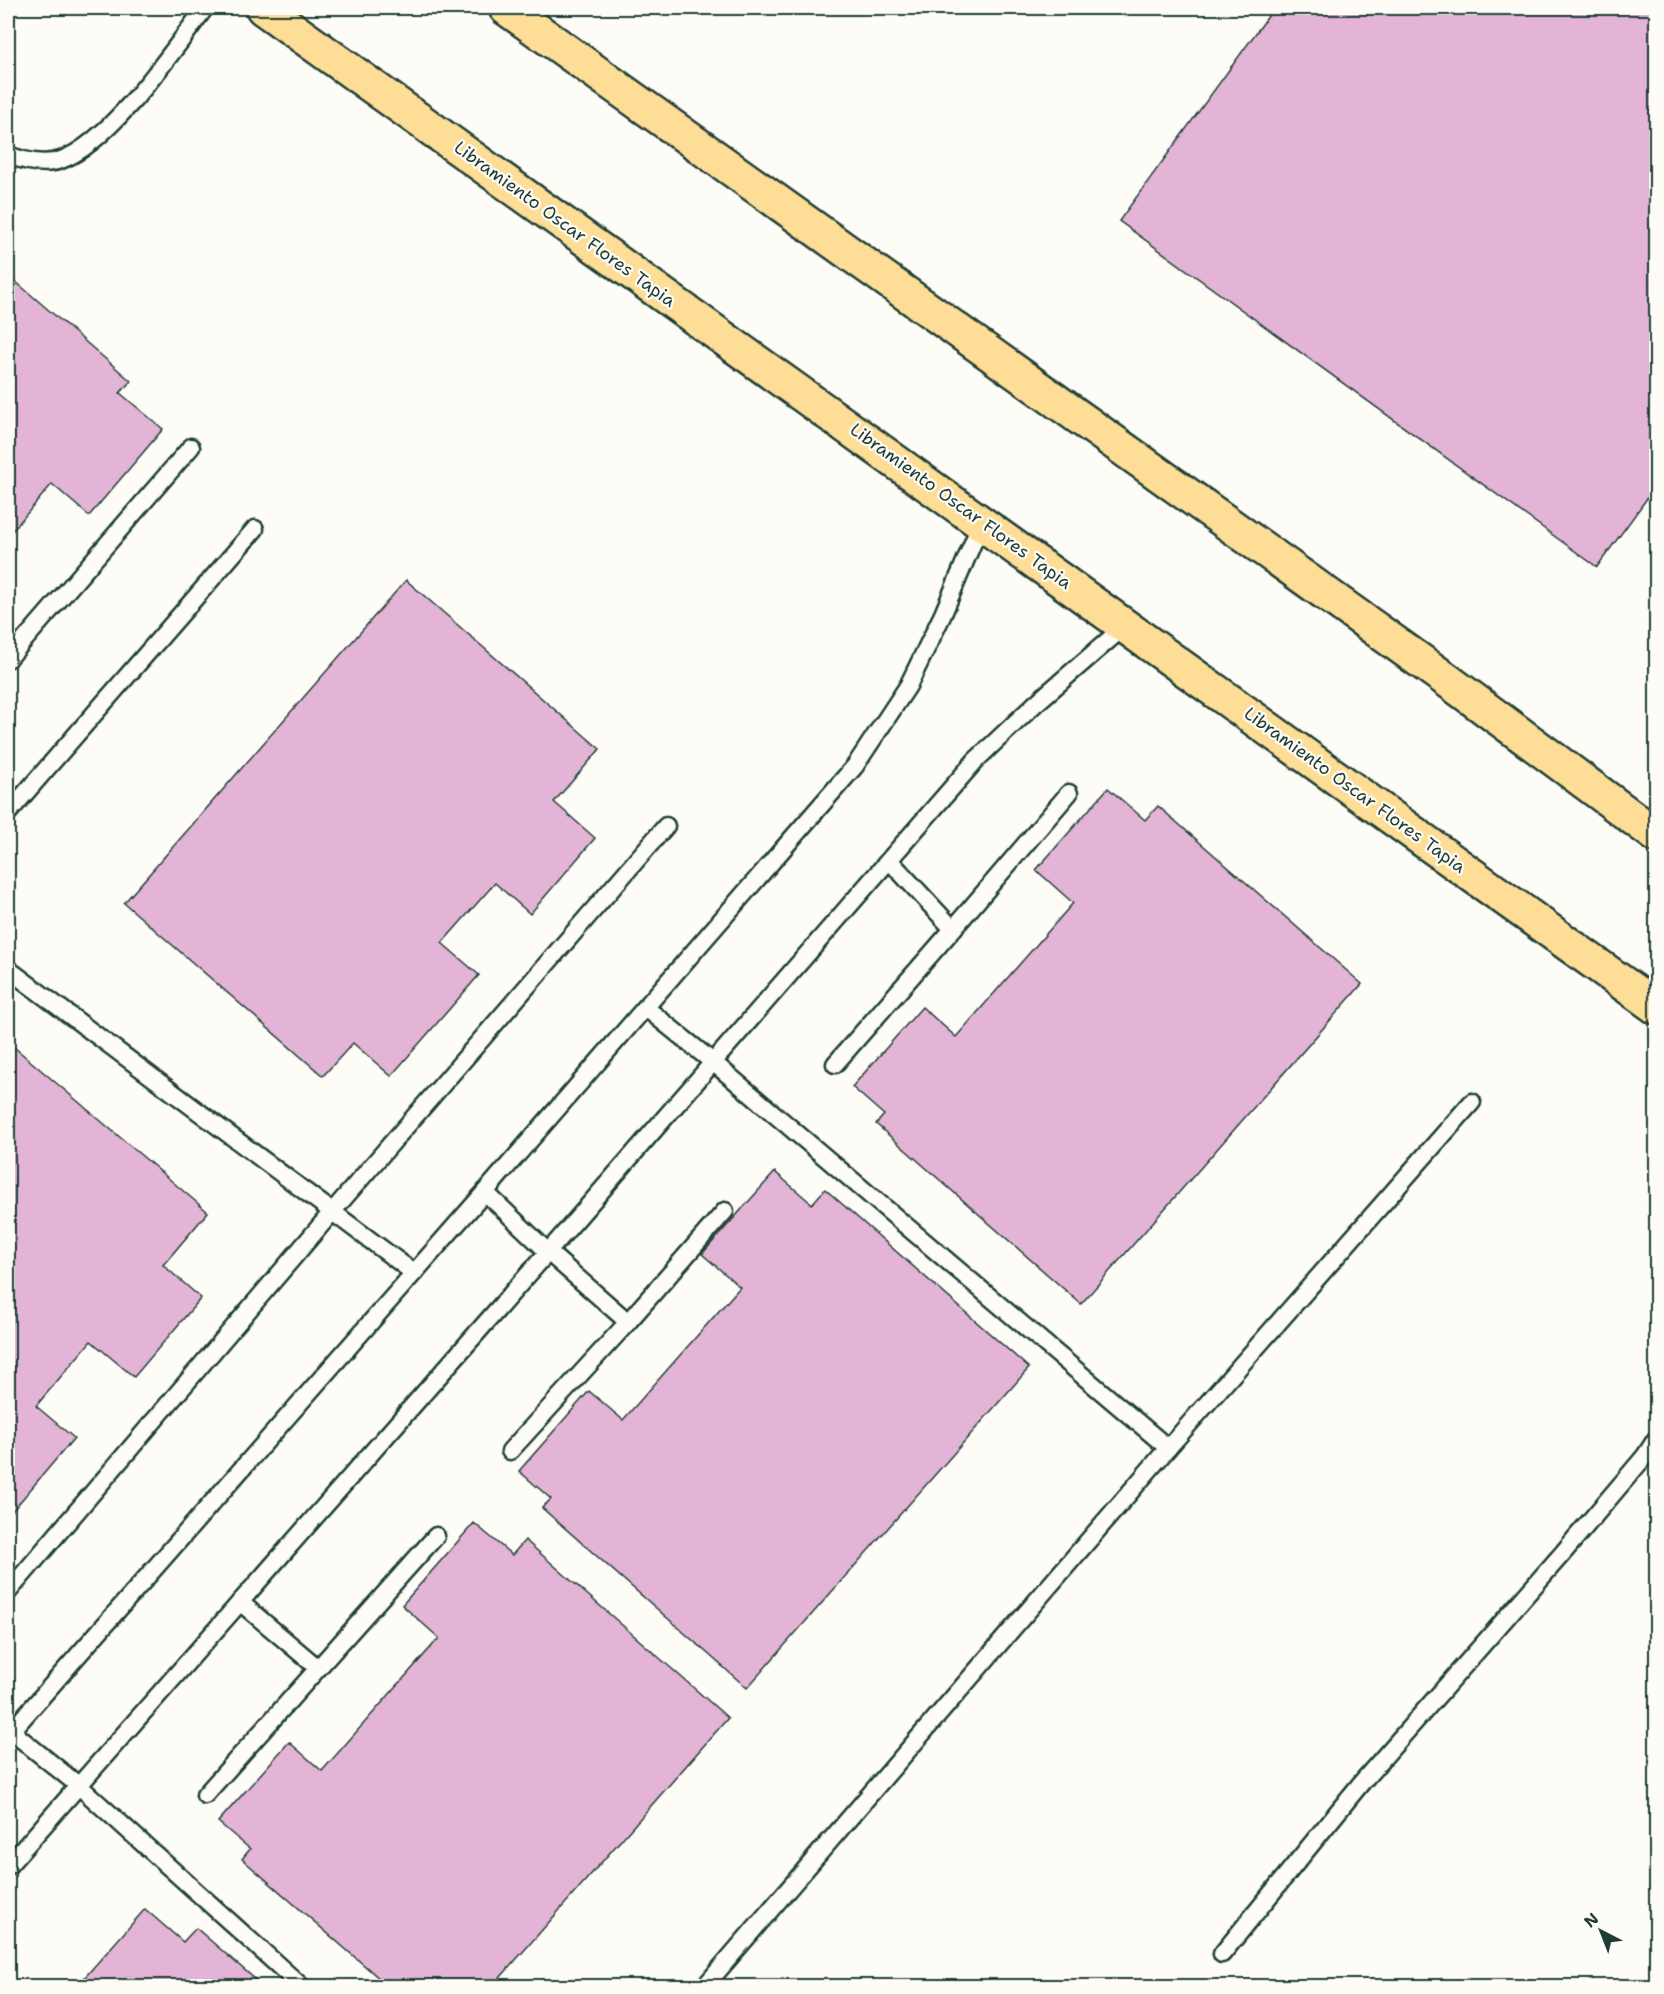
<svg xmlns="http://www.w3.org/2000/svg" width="1664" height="1994" viewBox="0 0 1664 1994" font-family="'Shantell Sans',sans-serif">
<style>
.building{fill:#e3b4d6;stroke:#1f3d34;stroke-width:1.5}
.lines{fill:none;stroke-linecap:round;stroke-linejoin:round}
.lane-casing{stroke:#1f3d34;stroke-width:21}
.highway-casing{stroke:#1f3d34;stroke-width:38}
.lane{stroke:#fdfcf7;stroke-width:16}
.highway{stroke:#fedd96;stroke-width:33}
.labels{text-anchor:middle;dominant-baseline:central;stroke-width:4.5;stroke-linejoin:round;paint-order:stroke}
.street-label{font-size:18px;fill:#1f3d34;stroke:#fdfcf7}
</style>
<rect width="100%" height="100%" fill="#fdfcf7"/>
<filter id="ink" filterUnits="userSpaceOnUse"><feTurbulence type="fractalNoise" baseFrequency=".0167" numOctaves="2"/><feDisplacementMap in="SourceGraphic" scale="12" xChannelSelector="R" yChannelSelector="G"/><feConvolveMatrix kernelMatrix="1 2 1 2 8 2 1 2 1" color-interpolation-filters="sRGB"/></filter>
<g filter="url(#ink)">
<g class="building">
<polygon points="1274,8 1656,8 1656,486 1597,567 1119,221"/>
<polygon points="8,275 131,381 120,393 163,429 89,516 52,484 8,536"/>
<polygon points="406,580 600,749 554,802 595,838 530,914 495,883 442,943 479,975 391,1076 353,1043 323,1076 124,903"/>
<polygon points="1108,788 1145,820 1158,806 1362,984 1081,1304 876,1124 884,1115 852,1087 922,1007 956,1037 1073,903 1036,870"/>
<polygon points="8,1042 208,1212 163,1265 201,1298 134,1377 91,1341 36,1406 74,1438 8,1516"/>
<polygon points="775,1172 812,1204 825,1189 1029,1368 747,1688 542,1508 551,1499 519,1471 589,1391 623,1420 740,1287 702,1254"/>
<polygon points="474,1523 512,1555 525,1540 728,1718 493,1986 388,1986 242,1859 250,1849 218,1822 289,1742 322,1771 439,1638 402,1605"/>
<polygon points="145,1909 183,1942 196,1928 263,1986 77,1986"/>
</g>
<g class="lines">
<g class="lane-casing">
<g id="lane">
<path d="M8,155C24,161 44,166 61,160C110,143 173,50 205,8"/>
<polyline points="8,659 191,447"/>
<polyline points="8,813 255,529"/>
<polyline points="890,861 953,929"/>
<polyline points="8,969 414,1273"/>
<polyline points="646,1008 714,1063 1168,1448"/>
<polyline points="835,1064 953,929 1069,793"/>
<polyline points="485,1192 548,1252 628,1322"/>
<polyline points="510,1451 628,1322 725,1211"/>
<polyline points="8,1592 332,1212 666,826"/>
<polyline points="240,1602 318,1668"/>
<polyline points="11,1731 78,1785 301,1986"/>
<polyline points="8,1735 485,1192 855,766 908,686 943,614 982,521"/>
<polyline points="205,1795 436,1536"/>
<polyline points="8,1866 548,1252 976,760 1035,704 1126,625"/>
<polyline points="1222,1954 1362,1782 1562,1554 1645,1456 1656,1439"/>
<polyline points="705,1986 1168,1448 1472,1102"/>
</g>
</g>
<g class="highway-casing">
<g id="highway">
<polyline points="263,8 1656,1007"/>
<polyline points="506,8 1447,680 1656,835"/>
</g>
</g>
<use href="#lane" class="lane"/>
<use href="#highway" class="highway"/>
</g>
</g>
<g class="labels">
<g class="street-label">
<text transform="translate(565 224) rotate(36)">Libramiento Oscar Flores Tapia</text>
<text transform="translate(961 506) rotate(36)">Libramiento Oscar Flores Tapia</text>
<text transform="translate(1355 790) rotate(36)">Libramiento Oscar Flores Tapia</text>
</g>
</g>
<rect width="1664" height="1994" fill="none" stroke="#fdfcf7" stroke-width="30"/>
<rect x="15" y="15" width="1634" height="1964" fill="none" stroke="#1f3d34" stroke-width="2" filter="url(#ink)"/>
<g transform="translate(1601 1931) rotate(318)" stroke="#fdfcf7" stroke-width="4.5" paint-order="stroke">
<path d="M0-4.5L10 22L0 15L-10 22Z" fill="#1f3d34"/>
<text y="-9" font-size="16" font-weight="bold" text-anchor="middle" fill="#1f3d34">N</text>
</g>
</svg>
